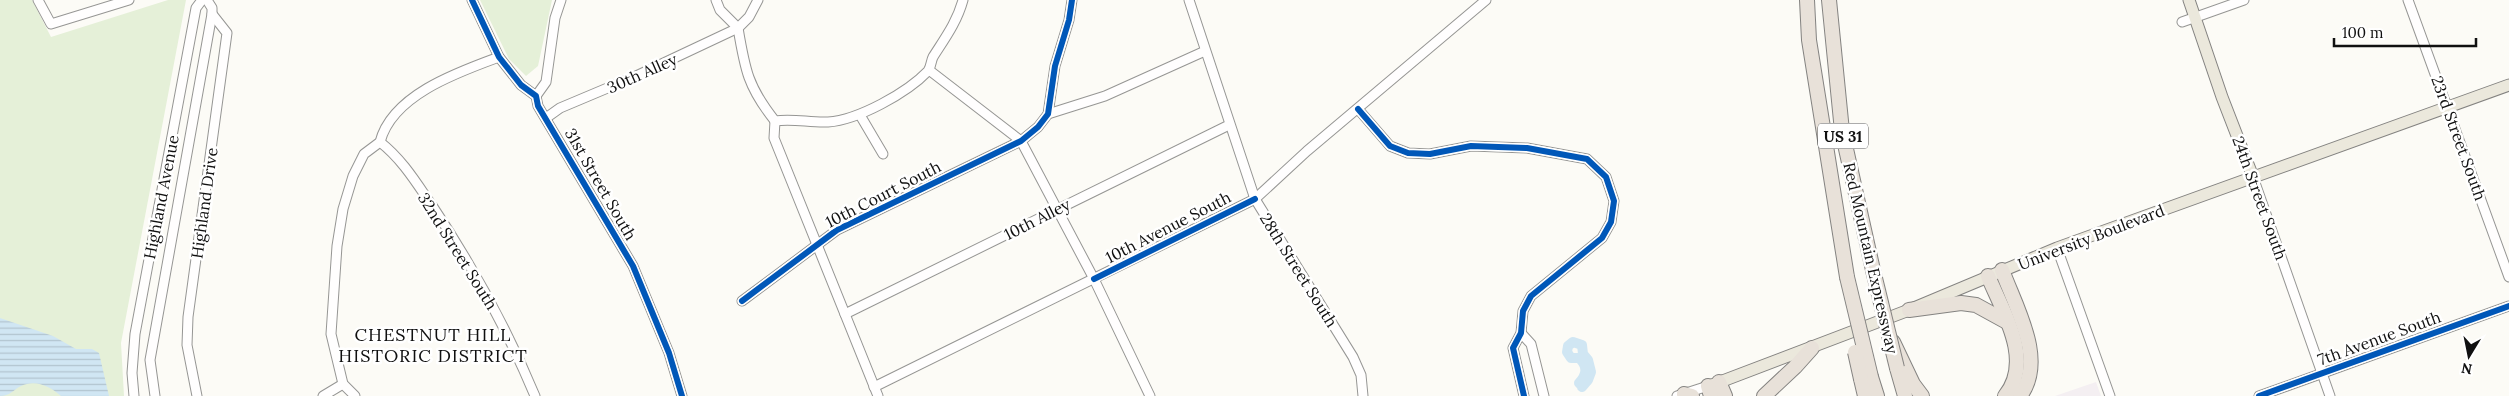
<svg xmlns="http://www.w3.org/2000/svg" width="2509" height="396" viewBox="0 0 2509 396" font-family="Lora,serif">
<style>
.industrial{fill:#f4eff2}
.green{fill:#e5f0d8}
.water{fill:url(#water-rules)}
.lines{fill:none;stroke-linecap:round;stroke-linejoin:round}
.canal{stroke:#d0e6f3;stroke-width:10}
.minor-casing{stroke:#969694;stroke-width:11}
.major-casing{stroke:#848381;stroke-width:13}
.highway-casing{stroke:#848381;stroke-width:16}
.minor{stroke:#fffefe;stroke-width:9}
.major{stroke:#ebe8dc;stroke-width:11}
.highway{stroke:#e8e1d9;stroke-width:14}
.highway-bridge-casing{stroke:#848381;stroke-width:16;stroke-linecap:butt}
.highway-bridge{stroke:#e8e1d9;stroke-width:14}
.cycleway-casing{stroke:#fff;stroke-width:9}
.cycleway{stroke:#0057b8;stroke-width:6}
.labels{text-anchor:middle;dominant-baseline:central;stroke-width:5;stroke-linejoin:round;paint-order:stroke}
.shield{fill:#fff;stroke:#585858;stroke-width:1}
.shield-label{font-size:15px;font-weight:bold;fill:#101010}
.street-label{font-size:16px;fill:#101010;stroke:#fff}
.neighbourhood-label{font-size:18px;letter-spacing:1px;fill:#101010;stroke:#fff}
</style>
<defs>
<pattern id="water-rules" width="6" height="5" patternUnits="userSpaceOnUse" patternTransform="scale(1.25)"><rect width="6" height="5" fill="#d0e6f3"/><path d="M0 2.5h6" fill="none" stroke="#b2c4cf"/></pattern>
</defs>
<rect width="100%" height="100%" fill="#fcfbf6"/>
<polygon class="industrial" points="2096,382 2101,396 2055,396"/>
<g class="green">
<polygon points="0,0 32,0 51,37 168,0 186,0 121,343 124,396 0,396"/>
<polygon points="480,0 552,0 538,66 526,76 509,59"/>
</g>
<path class="water" d="M0,318L53,336L76,349H92L99,353L109,396H61C50,386 35,379 21,386C13,390 10,396 0,396Z"/>
<g class="lines">
<path class="canal" d="M1582,386L1579,383C1587,375 1588,366 1579,358H1571L1567,352L1568,346L1573,342L1582,345L1583,354L1588,360L1591,372L1588,380L1582,387"/>
<g class="minor-casing">
<g id="minor">
<polyline points="38,0 51,24 129,0"/>
<polyline points="472,0 499,57 521,85 536,96 538,106 633,266 669,353 682,396"/>
<polyline points="716,0 720,10 738,28"/>
<polyline points="1189,0 1255,199 1353,357 1361,375 1363,396"/>
<polyline points="2408,0 2509,277"/>
<polyline points="2182,22 2244,0"/>
<path d="M738,28C745,70 748,87 775,121C793,118 810,123 828,122C858,120 907,93 928,71C931,67 931,61 933,57C945,38 957,22 963,0"/>
<polyline points="929,70 1021,141 1094,279 1150,396"/>
<polyline points="536,96 546,82 555,18 561,0"/>
<polyline points="1358,109 1390,146 1408,153 1430,154 1471,146 1527,148 1587,159 1606,177 1614,201 1611,222 1602,238 1531,296 1523,311 1521,333 1513,348 1524,396"/>
<polyline points="1048,114 1105,96 1205,51"/>
<polyline points="860,115 883,154"/>
<polyline points="546,118 560,108 636,76 738,28 749,17 758,0"/>
<polyline points="775,121 774,138 878,396"/>
<path d="M380,142C403,160 417,184 433,207C473,267 507,329 535,396"/>
<polyline points="2253,177 2330,396"/>
<polyline points="2057,248 2110,396"/>
<polyline points="742,301 837,230 1021,141 1038,127 1048,114 1055,66 1069,20 1072,0"/>
<polyline points="845,314 1229,125"/>
<polyline points="1521,333 1531,344 1544,396"/>
<polyline points="874,387 1255,199 1307,151 1486,0"/>
<polyline points="134,396 132,373 135,334 196,8 202,0"/>
<polyline points="155,396 150,360 212,14 212,8 207,0"/>
<polyline points="197,396 187,345 188,317 227,33 212,14"/>
<polyline points="323,396 343,384"/>
<path d="M355,396L343,384L331,334L337,246L343,209L353,176L364,154L380,142C392,95 458,72 499,57"/>
<polyline points="1677,396 1708,386"/>
<polyline points="2259,396 2509,306"/>
</g>
</g>
<g class="major-casing">
<g id="major">
<polyline points="2189,0 2222,97 2253,177"/>
<polyline points="1712,385 1909,310 2057,248 2509,85"/>
</g>
</g>
<g class="highway-casing">
<g id="highway">
<polyline points="1807,0 1809,40 1847,277"/>
<polyline points="1829,0 1842,131 1873,270"/>
<path d="M2002,270C2016,308 2047,360 2020,396"/>
<path d="M1988,276C2003,312 2034,361 2005,396"/>
<polyline points="1909,310 1961,303 1976,305 2007,322"/>
<polyline points="1893,342 1913,384 1922,396"/>
<polyline points="1897,368 1905,396"/>
<polyline points="1871,377 1877,396"/>
<polyline points="1861,379 1865,396"/>
<polyline points="1719,382 1725,396"/>
<polyline points="1708,386 1711,396"/>
<polyline points="1684,394 1692,396"/>
<polyline points="1764,396 1795,367 1812,348"/>
</g>
</g>
<use href="#minor" class="minor"/>
<use href="#major" class="major"/>
<use href="#highway" class="highway"/>
<g class="highway-bridge-casing">
<g id="highway-bridge">
<polyline points="1873,270 1897,368"/>
<polyline points="1847,277 1871,377"/>
<polyline points="1855,352 1861,379"/>
</g>
</g>
<use href="#highway-bridge" class="highway-bridge"/>
<g class="cycleway-casing">
<g id="cycleway">
<polyline points="472,0 499,57 521,85 536,96 538,106 633,266 669,353 682,396"/>
<polyline points="1358,109 1390,146 1408,153 1430,154 1471,146 1527,148 1587,159 1606,177 1614,201 1611,222 1602,238 1531,296 1523,311 1521,333 1513,348 1524,396"/>
<polyline points="1094,279 1255,199"/>
<polyline points="742,301 837,230 1021,141 1038,127 1048,114 1055,66 1069,20 1072,0"/>
<polyline points="2259,396 2509,306"/>
</g>
</g>
<use href="#cycleway" class="cycleway"/>
</g>
<g class="labels">
<rect class="shield" x="1818" y="123.5" width="50" height="25" rx="4"/>
<g class="shield-label">
<text x="1843" y="136">US 31</text>
</g>
<g class="street-label">
<text transform="translate(642 73) rotate(-24)">30th Alley</text>
<text transform="translate(2459 138) rotate(70)">23rd Street South</text>
<text transform="translate(601 184) rotate(60)">31st Street South</text>
<text transform="translate(883 194) rotate(-27)">10th Court South</text>
<text transform="translate(161 197) rotate(-79)">Highland Avenue</text>
<text transform="translate(2260 198) rotate(70)">24th Street South</text>
<text transform="translate(204 203) rotate(-82)">Highland Drive</text>
<text transform="translate(1037 219) rotate(-27)">10th Alley</text>
<text transform="translate(1168 227) rotate(-27)">10th Avenue South</text>
<text transform="translate(2091 237) rotate(-21)">University Boulevard</text>
<text transform="translate(458 251) rotate(58)">32nd Street South</text>
<text transform="translate(1871 258) rotate(77)">Red Mountain Expressway</text>
<text transform="translate(1299 270) rotate(58)">28th Street South</text>
<text transform="translate(2379 338) rotate(-20)">7th Avenue South</text>
</g>
<g class="neighbourhood-label">
<text x="433" y="334">CHESTNUT HILL<tspan x="433" dy="21">HISTORIC DISTRICT</tspan></text>
</g>
</g>
<g transform="translate(2469 356) rotate(190)" stroke="#ffffff" stroke-width="4" paint-order="stroke">
<path d="M0-4L9 19L0 12L-9 19Z" fill="#101010"/>
<text y="-8" font-size="14" font-weight="bold" text-anchor="middle" fill="#101010">N</text>
</g>
<path d="M2334 38v8h142v-8" fill="none" stroke="#101010" stroke-width="2.5"/>
<text x="2342" y="38" font-size="15" fill="#101010" stroke="#ffffff" stroke-width="4" paint-order="stroke">100 m</text>
</svg>
